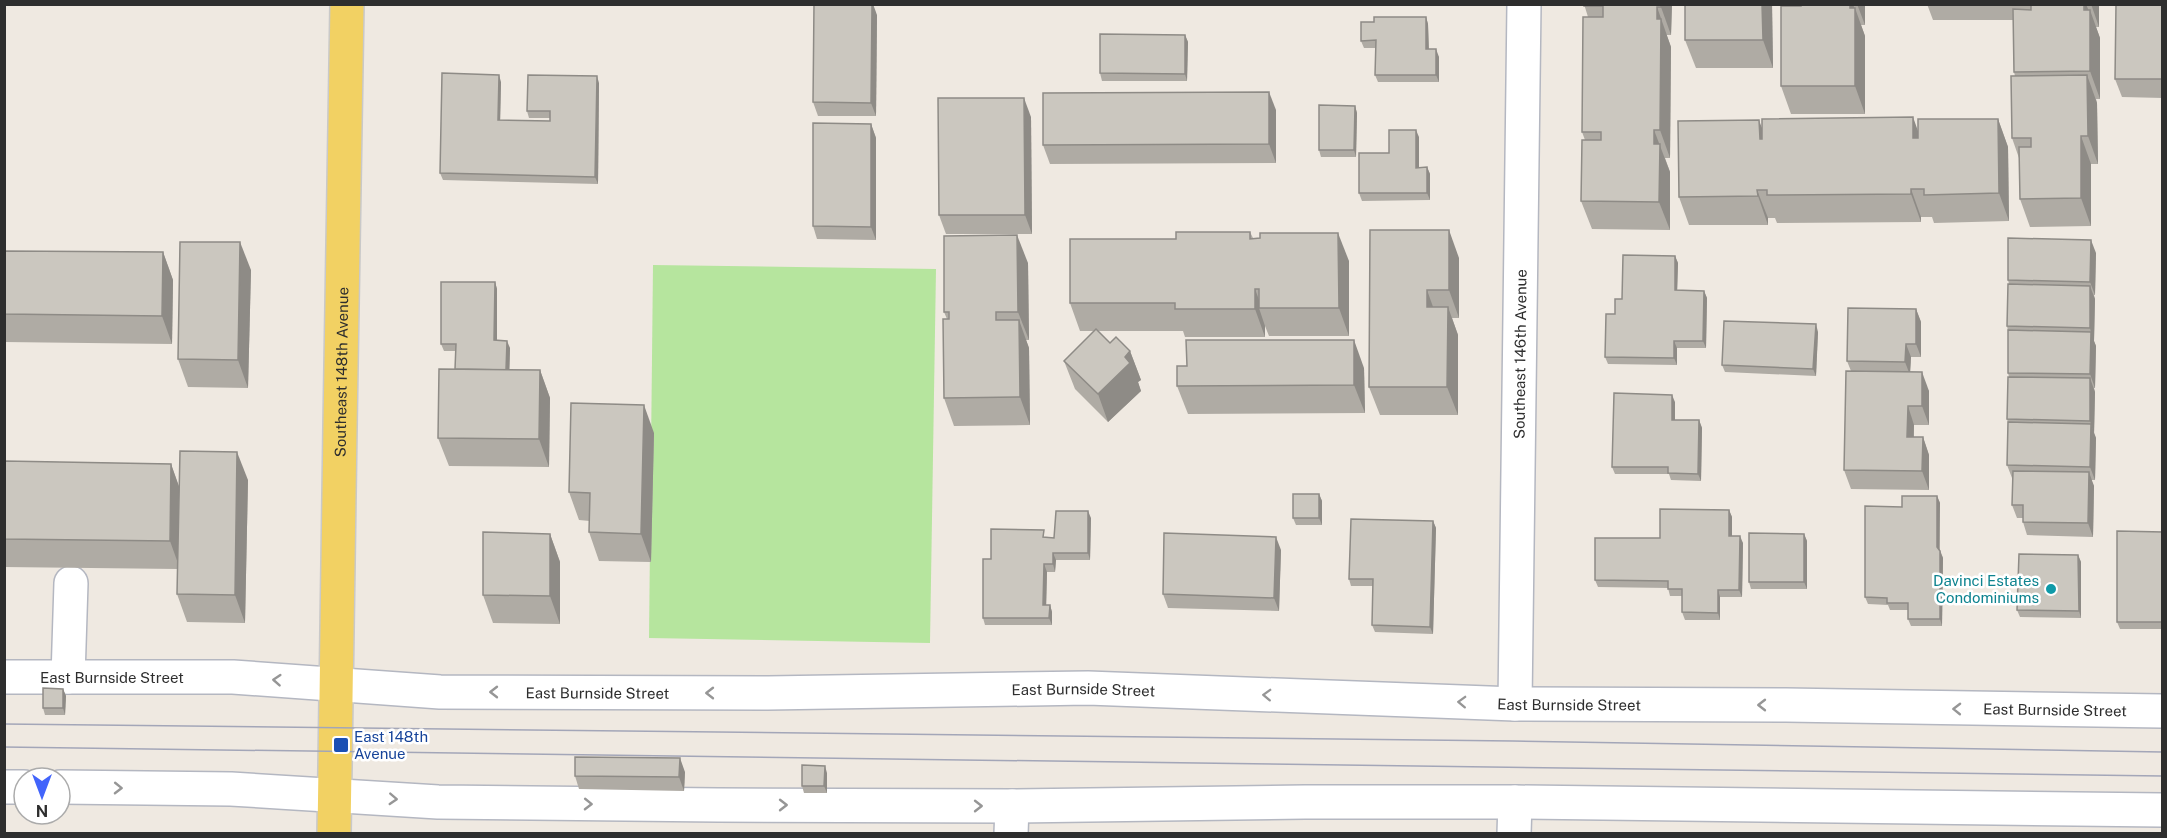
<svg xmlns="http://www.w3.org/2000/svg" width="2167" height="838" viewBox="0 0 2167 838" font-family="'Public Sans',sans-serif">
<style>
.green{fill:#b6e59e}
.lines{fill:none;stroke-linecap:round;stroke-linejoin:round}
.minor-casing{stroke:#b4b7c1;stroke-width:36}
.major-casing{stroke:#c9c9c9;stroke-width:36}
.minor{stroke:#fff;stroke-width:33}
.major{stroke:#f2d163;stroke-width:33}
.tram{stroke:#a3a6b8;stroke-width:1.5}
.wall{fill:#afaba4}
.shaded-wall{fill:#8e8b86}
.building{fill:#cbc7bf;stroke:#8e8b86;stroke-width:1.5}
.oneway{stroke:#969696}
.culture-dot{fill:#0f9aa8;stroke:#fff;stroke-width:2}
.transit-dot{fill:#1a4fb4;stroke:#fff;stroke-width:2}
.labels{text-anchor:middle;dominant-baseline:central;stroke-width:5;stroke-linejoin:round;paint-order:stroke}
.street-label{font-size:15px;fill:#2e2e2e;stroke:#fff}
.culture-label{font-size:15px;fill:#0d838f;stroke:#fff;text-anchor:end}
.transit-label{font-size:15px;fill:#164399;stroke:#fff;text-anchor:start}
</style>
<rect width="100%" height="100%" fill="#efe9e1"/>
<polygon class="green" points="653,265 936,269 930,643 649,638"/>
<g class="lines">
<g class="minor-casing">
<g id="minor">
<path id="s1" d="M4,677H233L440,692L768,693L1088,688L1515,704L1786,705L2162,711"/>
<polyline points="68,677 71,583"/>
<path id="s2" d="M1515,704L1524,4"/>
<polyline points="4,787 24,787"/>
<polyline points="60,787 231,789 438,802 718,805 1012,806 1305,802 1515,802 2162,810"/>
<polyline points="1011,834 1012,806"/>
<polyline points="1514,834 1515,802"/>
</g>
</g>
<g class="major-casing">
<g id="major">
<path id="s3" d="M334,834C337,557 343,281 347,4"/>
</g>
</g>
<use href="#minor" class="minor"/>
<use href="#major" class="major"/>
<g class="tram">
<polyline points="4,724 1513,741 2162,752"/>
<polyline points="4,747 2162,776"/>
</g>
</g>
<g class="wall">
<polygon points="1584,4 1672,4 1671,35 1667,35 1667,36 1671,47 1670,158 1665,158 1670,172 1670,230 1592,229 1581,201 1585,140 1582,132 1588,17"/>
<polygon points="1772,4 1773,68 1696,68 1685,40"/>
<polygon points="1783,4 1865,4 1865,25 1861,25 1865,36 1865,114 1791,114 1781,86"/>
<polygon points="1927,4 2099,4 2099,27 2096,27 2100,38 2100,99 2096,99 2097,103 2098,164 2091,164 2091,226 2030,227 2020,199 2019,158 2012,138 2015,76 2014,72 2013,20 1933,20"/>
<polygon points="2163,4 2163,98 2122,97 2115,79"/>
<polygon points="877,15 876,116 818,116 813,102"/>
<polygon points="1426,17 1428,24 1429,49 1439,57 1439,82 1378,82 1375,75 1376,48 1364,48 1361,41 1374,22"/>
<polygon points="1185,35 1188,42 1187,81 1102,81 1100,73"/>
<polygon points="501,82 500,120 550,121 550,118 529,118 527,111 599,83 598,184 443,180 440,173"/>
<polygon points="1355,106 1357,113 1356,157 1321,157 1319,150"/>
<polygon points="1276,110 1276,163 1050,164 1043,145"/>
<polygon points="1031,117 1032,234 946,234 939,215"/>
<polygon points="1998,119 2008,147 2009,221 1934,223 1932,217 1921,217 1921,222 1777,223 1775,218 1768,218 1768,225 1689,225 1679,197 1762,127 1918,132"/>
<polygon points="871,124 876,138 876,240 817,239 813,226"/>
<polygon points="1419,137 1419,167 1427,167 1430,174 1430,200 1362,201 1359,193 1389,153"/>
<polygon points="1370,230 1459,258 1459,318 1452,318 1458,335 1458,415 1380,415 1369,387"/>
<polygon points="1250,232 1253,238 1349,261 1349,336 1269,336 1265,326 1265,337 1185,337 1183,331 1098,331 1110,343 1130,351 1141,380 1138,382 1141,391 1108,422 1075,389 1064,361 1095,331 1080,331 1070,303 1176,239"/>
<polygon points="4,251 163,252 173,280 172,344 4,342"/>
<polygon points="2096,253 2095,295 2094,295 2095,299 2094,341 2096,346 2095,388 2094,388 2095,392 2094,434 2096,438 2095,480 2091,480 2094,486 2093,537 2027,535 2023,522 2023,518 2017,518 2012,505 2012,478 2007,465 2008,423 2007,419 2009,377 2008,373 2008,331 2007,326 2009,284 2008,280"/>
<polygon points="1675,256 1678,263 1677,290 1704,291 1707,298 1706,348 1677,348 1677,365 1608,364 1605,357 1615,314 1622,299"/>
<polygon points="1028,263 1029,340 1026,340 1029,348 1030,425 954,426 944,398 947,319 944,312"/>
<polygon points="251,270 248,388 188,387 178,359"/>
<polygon points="495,282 497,289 497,340 510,348 509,370 540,370 550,398 549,467 449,466 438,438 455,369 455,351 444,351 441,344"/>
<polygon points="1916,309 1921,322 1921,357 1911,357 1910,372 1929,391 1929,425 1914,425 1914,437 1923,437 1929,455 1929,490 1851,489 1844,470 1851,371 1847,361"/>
<polygon points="1818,332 1816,376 1725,372 1722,365"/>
<polygon points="1364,368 1365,413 1188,414 1177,386"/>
<polygon points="1675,402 1675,420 1699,420 1702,428 1701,481 1671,480 1669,474 1615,474 1612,467"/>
<polygon points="654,433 651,562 599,561 589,532 590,521 579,520 569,492"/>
<polygon points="4,461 171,464 179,487 248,480 245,623 187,622 177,594 178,569 4,567"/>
<polygon points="1319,494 1322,501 1322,525 1296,525 1293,518"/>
<polygon points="1937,496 1940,503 1940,550 1943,558 1942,626 1911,626 1908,619 1908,610 1890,610 1888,605 1868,604 1865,597 1902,507"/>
<polygon points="1729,510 1732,517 1732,536 1743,543 1742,597 1720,597 1720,620 1685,620 1682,612 1682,596 1670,596 1668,588 1598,587 1595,580 1660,538"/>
<polygon points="1091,518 1090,560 1056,560 1055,572 1047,572 1046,605 1050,605 1052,612 1052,625 985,625 983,618 991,559 1046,537 1054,538"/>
<polygon points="1433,521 1436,528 1433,634 1375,632 1372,625 1373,586 1351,586 1349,579"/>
<polygon points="2163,532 2163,629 2120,629 2117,622"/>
<polygon points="550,534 560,562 560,624 493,623 483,595"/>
<polygon points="1804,534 1807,541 1807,589 1751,589 1749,582"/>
<polygon points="1281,550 1279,611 1168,608 1163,594"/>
<polygon points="2078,555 2081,562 2081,618 2020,617 2017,610"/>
<polygon points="63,689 66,696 65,715 45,715 43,708"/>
<polygon points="685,772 684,791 579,789 575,776"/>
<polygon points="827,773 827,793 804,793 802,786"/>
</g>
<g class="shaded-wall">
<polygon points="872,4 873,4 877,15 876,116 871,103"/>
<polygon points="1661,4 1672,4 1671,35 1661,7"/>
<polygon points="1762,4 1772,4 1773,68 1763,40"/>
<polygon points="1850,4 1853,4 1855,10 1855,8 1865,36 1865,114 1855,86"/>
<polygon points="1857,4 1865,4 1865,25"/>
<polygon points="2084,4 2086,4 2090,14 2090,10 2100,38 2100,99 2090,71"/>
<polygon points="2091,4 2099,4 2099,27"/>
<polygon points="1657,7 1671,47 1670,158 1660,130 1657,19"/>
<polygon points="1426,17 1428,24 1429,57 1426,49"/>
<polygon points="1185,35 1188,42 1187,81 1185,74"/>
<polygon points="1436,49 1439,57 1439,82 1436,75"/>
<polygon points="499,75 501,82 500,127 498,120"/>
<polygon points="2087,75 2097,103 2098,164 2088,136"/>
<polygon points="597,76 599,83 598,184 595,177"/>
<polygon points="1269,92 1276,110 1276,163 1269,144"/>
<polygon points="1024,98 1031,117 1032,234 1025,215"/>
<polygon points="1355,106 1357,113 1356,157 1354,150"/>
<polygon points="1913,117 1923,145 1913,138"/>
<polygon points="1998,119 2008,147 2009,221 1999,193"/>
<polygon points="1759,120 1769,148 1760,139"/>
<polygon points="871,124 876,138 876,240 871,227"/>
<polygon points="1416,130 1419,137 1419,175 1416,168"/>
<polygon points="1654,130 1670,172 1670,230 1659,202 1654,144"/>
<polygon points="2081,136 2091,164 2091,226 2081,198"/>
<polygon points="1427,167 1430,174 1430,200 1427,193"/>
<polygon points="1911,189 1921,217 1921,222 1911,194"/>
<polygon points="1757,190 1768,218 1768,225 1758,196"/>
<polygon points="1449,230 1459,258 1459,318 1449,290"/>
<polygon points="1338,233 1349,261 1349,336 1339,308"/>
<polygon points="1017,235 1028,263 1029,340 1018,312"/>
<polygon points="2091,240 2096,253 2095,295 2090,282"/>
<polygon points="240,242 251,270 248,388 238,360"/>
<polygon points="163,252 173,280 172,344 162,316"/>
<polygon points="1675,256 1678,263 1677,297 1675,290"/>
<polygon points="495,282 497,289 497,347 494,340"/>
<polygon points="2090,286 2095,299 2094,341 2096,346 2095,388 2090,374 2091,333 2090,328"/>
<polygon points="1255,289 1262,308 1259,308 1265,326 1265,337 1255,309"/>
<polygon points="1427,290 1437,318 1427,307"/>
<polygon points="1704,291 1707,298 1706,348 1703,341"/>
<polygon points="1448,307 1458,335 1458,415 1447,387"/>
<polygon points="1916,309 1921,322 1921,357 1916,344"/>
<polygon points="1019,320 1029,348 1030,425 1020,397"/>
<polygon points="1816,324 1818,332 1816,376 1813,369"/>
<polygon points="1354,340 1364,368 1365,413 1354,385"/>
<polygon points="507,341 510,348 509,388 506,381"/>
<polygon points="1674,341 1677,348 1677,365 1674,358"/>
<polygon points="1906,344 1911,357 1910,375 1905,362"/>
<polygon points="1130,351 1141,380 1138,382 1141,391 1108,422 1098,394 1125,357"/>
<polygon points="540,370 550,398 549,467 539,439"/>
<polygon points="1922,372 1929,391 1929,425 1922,406"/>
<polygon points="2090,378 2095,392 2094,434 2090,421"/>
<polygon points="1672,395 1675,402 1675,427 1672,420"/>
<polygon points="644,405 654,433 651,562 641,534"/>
<polygon points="1908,406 1914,425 1913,455 1907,437"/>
<polygon points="1699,420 1702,428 1701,481 1698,474"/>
<polygon points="2091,424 2096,438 2095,480 2090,467"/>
<polygon points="1923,437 1929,455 1929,490 1922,471"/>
<polygon points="237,452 248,480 245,623 235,595"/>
<polygon points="171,464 181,492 180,569 170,541"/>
<polygon points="2089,472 2094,486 2093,537 2088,523"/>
<polygon points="1319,494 1322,501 1322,525 1319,518"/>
<polygon points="1937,496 1940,503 1939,554 1937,547"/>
<polygon points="1729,510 1732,517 1732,543 1729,536"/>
<polygon points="1088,511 1091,518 1090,560 1088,553"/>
<polygon points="1433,521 1436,528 1433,634 1430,627"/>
<polygon points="550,534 560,562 560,624 550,596"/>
<polygon points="1804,534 1807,541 1807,589 1804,582"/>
<polygon points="1740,536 1743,543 1742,597 1739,590"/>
<polygon points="1276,537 1281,550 1279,611 1274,598"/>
<polygon points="1940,551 1943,558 1942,626 1940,619"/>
<polygon points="1053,553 1056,560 1055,572 1053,564"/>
<polygon points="2078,555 2081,562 2081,618 2079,611"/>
<polygon points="1044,564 1047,572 1046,612 1043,605"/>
<polygon points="1718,590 1720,597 1720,620 1718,613"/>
<polygon points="1050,605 1052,612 1052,625 1049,618"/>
<polygon points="63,689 66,696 65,715 63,708"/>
<polygon points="680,758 685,772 684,791 679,777"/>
<polygon points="825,766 827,773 827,793 824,786"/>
</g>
<g class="building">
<polygon points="814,4 872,4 871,103 813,102"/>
<polygon points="1584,4 1661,4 1661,7 1657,7 1657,19 1661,19 1660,130 1654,130 1654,144 1660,144 1659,202 1581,201 1582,140 1601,140 1601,132 1582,132 1583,17 1603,17 1603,6 1584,6"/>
<polygon points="1685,4 1762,4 1763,40 1685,40"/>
<polygon points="1801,4 1850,4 1850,8 1855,8 1855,86 1781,86 1781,6 1801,6"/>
<polygon points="2031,4 2084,4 2084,10 2090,10 2090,71 2014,72 2013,9 2031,10"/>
<polygon points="2116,4 2163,4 2163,79 2115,79"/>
<polygon points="1374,17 1426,17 1426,49 1436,49 1436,75 1375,75 1376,40 1361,41 1361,22 1374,22"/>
<polygon points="1100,34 1185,35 1185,74 1100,73"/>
<polygon points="442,73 499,75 498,120 550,121 550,111 527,111 528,75 597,76 595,177 440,173"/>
<polygon points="2087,75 2088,136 2081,136 2081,198 2020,199 2019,147 2031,147 2031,138 2012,138 2011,76"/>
<polygon points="1269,92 1269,144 1043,145 1043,93"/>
<polygon points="938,98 1024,98 1025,215 939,215"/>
<polygon points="1319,105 1355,106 1354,150 1319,150"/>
<polygon points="1913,117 1913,138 1918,138 1918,119 1998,119 1999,193 1924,195 1924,189 1911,189 1911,194 1767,195 1767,190 1757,190 1758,196 1679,197 1678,121 1759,120 1760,139 1762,139 1762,119"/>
<polygon points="813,123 871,124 871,227 813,226"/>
<polygon points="1389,130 1416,130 1416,168 1427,167 1427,193 1359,193 1359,153 1389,153"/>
<polygon points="1370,230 1449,230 1449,290 1427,290 1427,307 1448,307 1447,387 1369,387"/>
<polygon points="1176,232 1250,232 1250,239 1260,238 1260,233 1338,233 1339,308 1259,308 1259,289 1255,289 1255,309 1175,309 1175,303 1070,303 1070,239 1176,239"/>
<polygon points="1017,235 1018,312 996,312 996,320 1019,320 1020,397 944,398 943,319 949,319 949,312 944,312 944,236"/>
<polygon points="2008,238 2091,240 2090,282 2008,280"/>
<polygon points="180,242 240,242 238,360 178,359"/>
<polygon points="4,251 163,252 162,316 4,314"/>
<polygon points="1623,255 1675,256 1675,290 1704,291 1703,341 1674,341 1674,358 1605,357 1606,314 1615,314 1615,299 1622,299"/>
<polygon points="441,282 495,282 494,340 507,341 506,370 455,369 456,344 441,344"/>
<polygon points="2008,284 2090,286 2090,328 2007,326"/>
<polygon points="1848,308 1916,309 1916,344 1906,344 1905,362 1847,361"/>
<polygon points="1724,321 1816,324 1813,369 1722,365"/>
<polygon points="1096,329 1110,343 1116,337 1130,351 1125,357 1130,363 1098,394 1064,361"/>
<polygon points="2008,330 2091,332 2090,374 2008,373"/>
<polygon points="1186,340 1354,340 1354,385 1177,386 1177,366 1187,366"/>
<polygon points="439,369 540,370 539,439 438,438"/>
<polygon points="1846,371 1922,372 1922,406 1908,406 1907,437 1923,437 1922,471 1844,470"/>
<polygon points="2008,377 2090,378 2090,421 2007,419"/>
<polygon points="1614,393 1672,395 1672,420 1699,420 1698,474 1668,473 1668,467 1612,467"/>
<polygon points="571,403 644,405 641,534 589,532 590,493 569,492"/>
<polygon points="2008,422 2091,424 2090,467 2007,465"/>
<polygon points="180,451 237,452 235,595 177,594"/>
<polygon points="4,461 171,464 170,541 4,539"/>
<polygon points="2013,471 2089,472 2088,523 2023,522 2023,505 2012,505"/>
<rect x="1293" y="494" width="26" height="24"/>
<polygon points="1902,496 1937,496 1937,547 1940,551 1940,619 1908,619 1908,603 1887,603 1887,598 1865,597 1865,506 1902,507"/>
<polygon points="1660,509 1729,510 1729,536 1740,536 1739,590 1718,590 1718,613 1682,612 1682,589 1668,589 1668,581 1595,580 1595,538 1660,538"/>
<polygon points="1056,511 1088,511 1088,553 1053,553 1053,564 1044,564 1043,605 1050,605 1049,618 983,618 983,559 991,559 991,529 1044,530 1043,537 1054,538"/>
<polygon points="1351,519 1433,521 1430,627 1372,625 1373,579 1349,579"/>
<polygon points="2117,531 2163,532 2163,622 2117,622"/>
<polygon points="483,532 550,534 550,596 483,595"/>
<polygon points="1164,533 1276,537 1274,598 1163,594"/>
<polygon points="1749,533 1804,534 1804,582 1749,582"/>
<polygon points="2019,554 2078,555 2079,611 2017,610"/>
<polygon points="43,688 63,689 63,708 43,708"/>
<polygon points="575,757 680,758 679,777 575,776"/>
<polygon points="802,765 825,766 824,786 802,786"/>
</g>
<defs><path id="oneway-chevron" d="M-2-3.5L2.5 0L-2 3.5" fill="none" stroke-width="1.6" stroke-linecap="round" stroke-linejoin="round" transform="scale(1.5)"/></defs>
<g class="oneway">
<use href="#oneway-chevron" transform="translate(277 680) rotate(-176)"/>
<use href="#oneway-chevron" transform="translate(494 692) rotate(-180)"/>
<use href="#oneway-chevron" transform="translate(710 693) rotate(-180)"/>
<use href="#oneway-chevron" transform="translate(1267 695) rotate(-178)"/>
<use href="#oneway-chevron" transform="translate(1462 702) rotate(-178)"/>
<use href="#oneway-chevron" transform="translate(1762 705) rotate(-180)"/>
<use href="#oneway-chevron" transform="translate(1957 709) rotate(-179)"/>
<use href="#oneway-chevron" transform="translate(118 788) rotate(1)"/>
<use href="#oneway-chevron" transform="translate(393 799) rotate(3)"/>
<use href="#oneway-chevron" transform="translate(588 804) rotate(1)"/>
<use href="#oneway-chevron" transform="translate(783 805)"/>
<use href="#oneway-chevron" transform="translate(978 806)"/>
</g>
<circle class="culture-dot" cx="2051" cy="589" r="6"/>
<rect class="transit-dot" x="333" y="737" width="16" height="16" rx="3"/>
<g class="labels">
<g class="street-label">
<text stroke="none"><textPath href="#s2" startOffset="350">Southeast 146th Avenue</textPath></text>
<text stroke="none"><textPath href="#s3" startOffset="462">Southeast 148th Avenue</textPath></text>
<text stroke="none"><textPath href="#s1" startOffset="108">East Burnside Street</textPath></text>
<text stroke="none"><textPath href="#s1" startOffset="1080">East Burnside Street</textPath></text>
<text stroke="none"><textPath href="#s1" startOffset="594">East Burnside Street</textPath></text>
<text stroke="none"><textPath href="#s1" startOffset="1566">East Burnside Street</textPath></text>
<text stroke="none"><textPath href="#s1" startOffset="2052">East Burnside Street</textPath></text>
</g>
<g class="culture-label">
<text x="2039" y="580">Davinci Estates<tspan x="2039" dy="17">Condominiums</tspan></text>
</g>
<g class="transit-label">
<text x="354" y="736">East 148th<tspan x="354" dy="17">Avenue</tspan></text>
</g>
</g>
<rect width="2167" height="838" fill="none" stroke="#2e2e2e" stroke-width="12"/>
<g transform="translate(42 796) rotate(180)"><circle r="28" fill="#ffffff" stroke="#ababab" stroke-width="1.5"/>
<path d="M0-4.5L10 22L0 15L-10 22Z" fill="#4264fb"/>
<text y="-9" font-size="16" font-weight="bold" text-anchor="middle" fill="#2e2e2e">N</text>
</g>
</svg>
